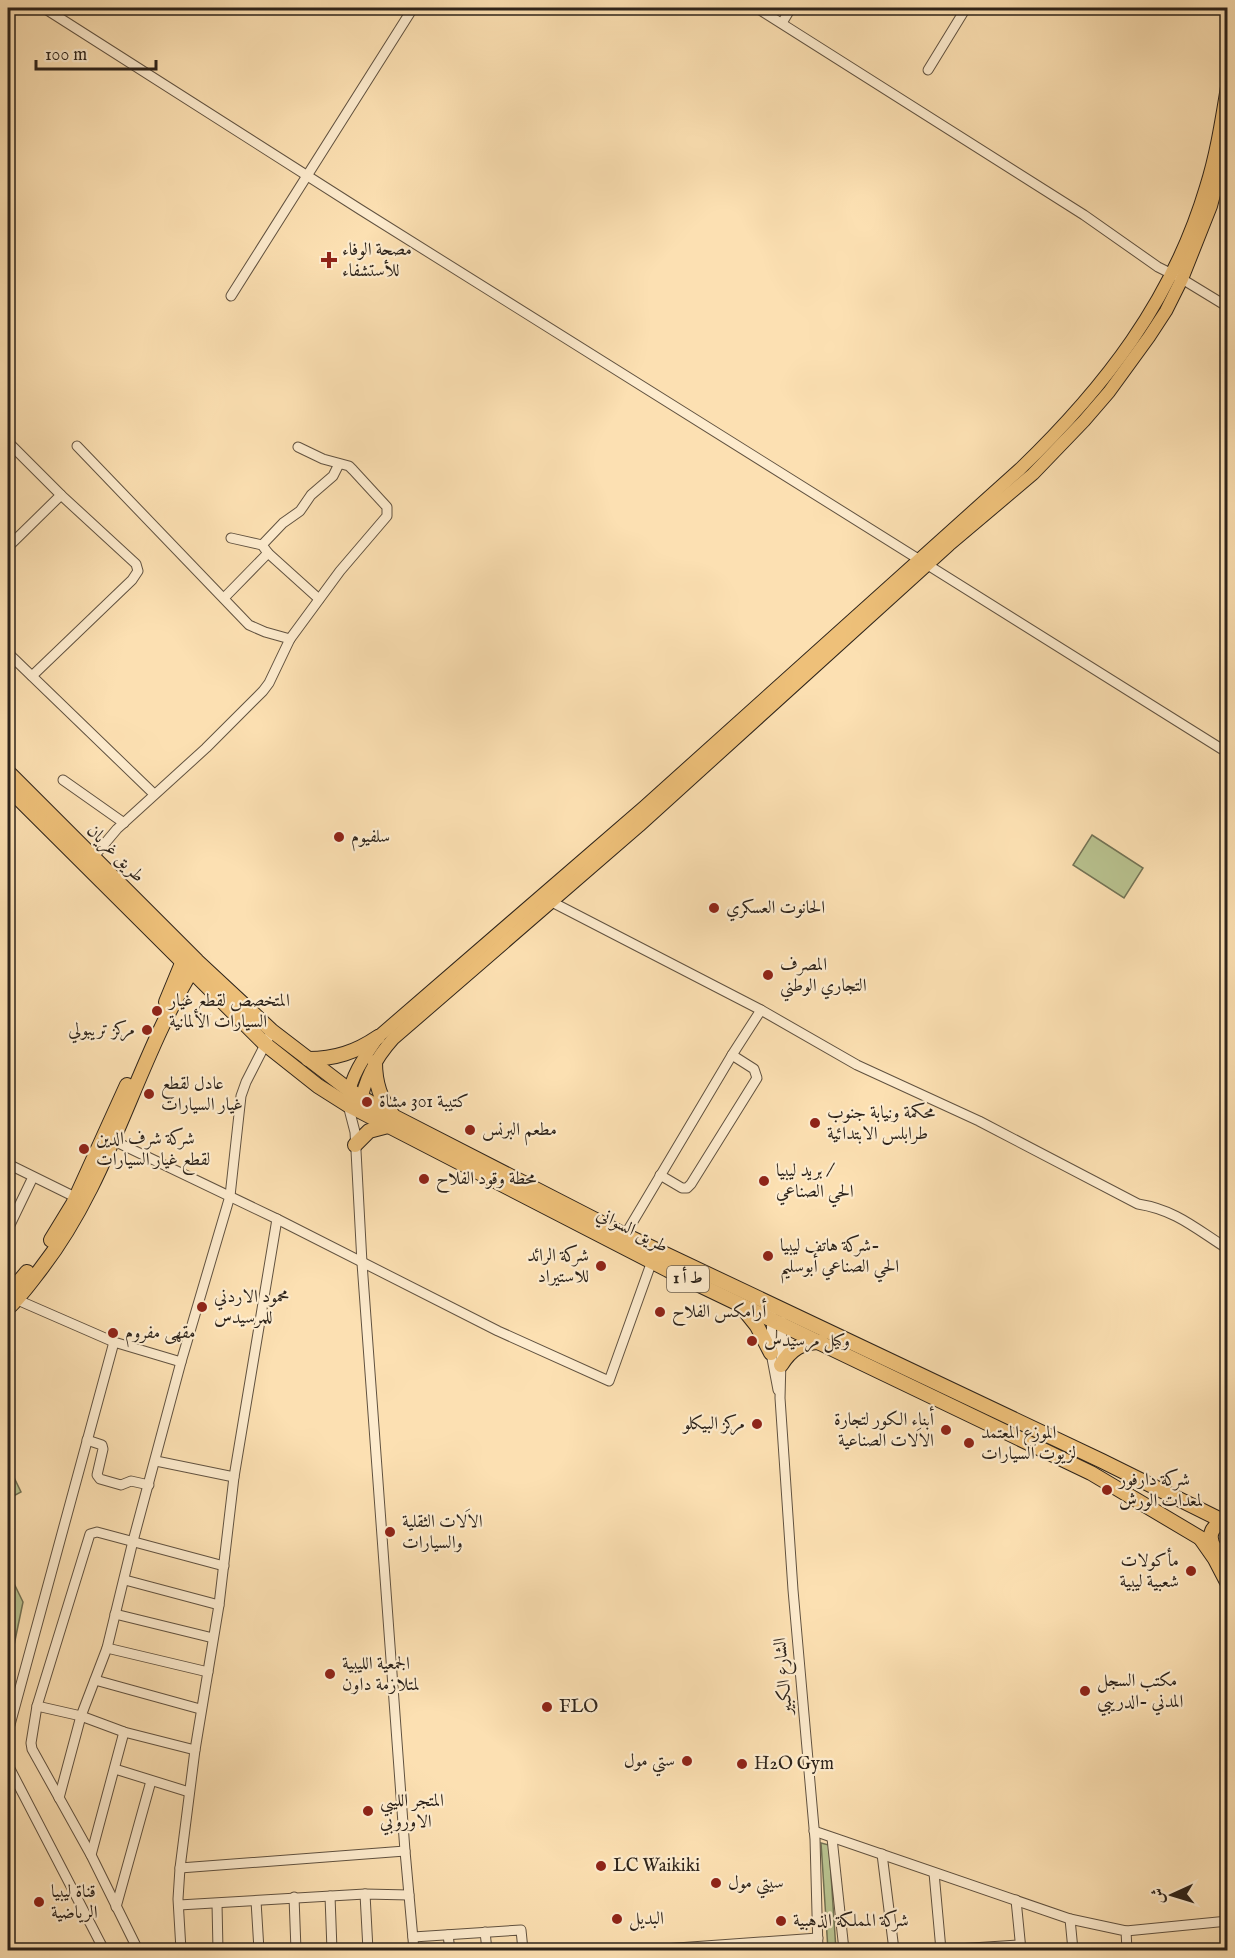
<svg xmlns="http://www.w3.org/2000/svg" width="1235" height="1958" viewBox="0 0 1235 1958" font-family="'IM FELL English',Amiri,serif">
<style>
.garden{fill:#b9c390;stroke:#737355;stroke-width:1.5}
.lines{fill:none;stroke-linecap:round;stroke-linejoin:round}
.minor-casing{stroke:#615240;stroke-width:11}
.major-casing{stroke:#2d231a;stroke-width:14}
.highway-casing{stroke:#2d231a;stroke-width:16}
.minor{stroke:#fdebcd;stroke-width:9}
.major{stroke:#eec079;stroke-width:12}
.highway{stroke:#eec079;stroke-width:14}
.poi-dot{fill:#8f2418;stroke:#fdebcd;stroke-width:2}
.labels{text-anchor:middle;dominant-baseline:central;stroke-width:4.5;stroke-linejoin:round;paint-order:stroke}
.shield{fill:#fdebcd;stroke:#6b5f50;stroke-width:1.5}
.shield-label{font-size:16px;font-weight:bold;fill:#2d231a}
.poi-label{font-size:18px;fill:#2d231a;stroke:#fdebcd;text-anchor:start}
.street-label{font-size:18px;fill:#2d231a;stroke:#fdebcd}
</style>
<rect width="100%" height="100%" fill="#fce0b2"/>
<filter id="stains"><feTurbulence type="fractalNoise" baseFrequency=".00333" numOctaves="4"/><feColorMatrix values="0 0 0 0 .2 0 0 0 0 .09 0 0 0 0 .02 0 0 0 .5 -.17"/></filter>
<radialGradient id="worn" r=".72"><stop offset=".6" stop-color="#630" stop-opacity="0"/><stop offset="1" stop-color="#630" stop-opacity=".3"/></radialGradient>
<g class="garden">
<polygon points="1092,835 1143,868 1124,898 1073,865"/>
<polygon points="8,1465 21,1492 8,1499"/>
<polygon points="8,1571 23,1602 8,1674"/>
<polygon points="821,1843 829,1845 836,1950 828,1950"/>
</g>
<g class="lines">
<g class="minor-casing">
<g id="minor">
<polyline points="44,8 361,210 1228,753"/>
<polyline points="757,8 1084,215 1158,267 1182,279 1228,307"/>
<polyline points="782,23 791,8"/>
<polyline points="928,70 966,8"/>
<polyline points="231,296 413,8"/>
<polyline points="8,442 61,495 136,564 138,571 132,580 32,676"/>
<polyline points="77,446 249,625 265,632 290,639"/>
<polyline points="231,538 262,545 268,553 319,599"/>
<polyline points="262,545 283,523 300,511 311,495 333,476 339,464"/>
<polyline points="8,547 61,495"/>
<polyline points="224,598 268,553"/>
<polyline points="8,653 154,794"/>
<polyline points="63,780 124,823"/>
<polyline points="90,861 117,829 206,748 263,691 269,683 290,639 340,571 387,516 387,507 353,470 349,466 323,459 298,447"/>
<path d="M548,900L761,1010L857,1065L979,1121L1138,1204C1176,1210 1196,1229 1228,1249"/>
<polyline points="348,1105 355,1132 362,1263 405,1851 414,1950"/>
<polyline points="108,1138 277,1219 498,1331 609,1381 652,1261"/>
<polyline points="8,1164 75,1197"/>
<polyline points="660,1175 682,1188 687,1188 691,1184 757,1078 754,1069 732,1055"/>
<polyline points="8,1229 33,1177"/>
<polyline points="625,1235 732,1055 761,1010"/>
<polyline points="13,1298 114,1342 181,1362"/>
<polyline points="772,1305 771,1353 778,1390"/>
<polyline points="782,1321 780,1398 793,1590 815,1839 818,1950"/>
<polyline points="1228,1416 1228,1427"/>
<polyline points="87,1440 102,1445 103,1449 97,1475 100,1479 121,1485 131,1481 149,1485"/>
<polyline points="156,1461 234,1477"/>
<polyline points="125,1580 219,1605"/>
<polyline points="115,1614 213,1638"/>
<polyline points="107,1648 208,1672"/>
<polyline points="95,1680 200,1709"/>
<polyline points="37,1706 81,1716 124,1732 195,1750"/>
<polyline points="8,1732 114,1342"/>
<polyline points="8,1765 104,1950"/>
<polyline points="115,1769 189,1792"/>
<polyline points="59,1798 81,1716 107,1648 133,1541 181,1362 230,1196 241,1096 246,1082 272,1031"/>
<polyline points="814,1831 1070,1919 1126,1931 1127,1950"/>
<polyline points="832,1838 844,1950"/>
<polyline points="882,1854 894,1950"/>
<polyline points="91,1855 124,1732"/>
<polyline points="180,1868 405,1851"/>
<polyline points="934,1873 941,1950"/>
<polyline points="365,1894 368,1950"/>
<polyline points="330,1896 332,1950"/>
<polyline points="294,1897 296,1950"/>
<polyline points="1016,1900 1021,1950"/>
<polyline points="256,1901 259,1950"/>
<polyline points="217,1904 218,1950"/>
<polyline points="179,1905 365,1894 409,1895"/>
<polyline points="116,1907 151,1781"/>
<polyline points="1070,1919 1073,1950"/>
<polyline points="1126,1931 1228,1921"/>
<polyline points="485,1932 487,1950"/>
<polyline points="448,1935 450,1950"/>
<polyline points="413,1937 521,1930 523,1950"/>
<polyline points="138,1950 91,1855 32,1749 31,1743 37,1706 90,1534 97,1532 224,1566"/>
<polyline points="181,1950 178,1899 180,1868 195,1750 219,1605 234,1477 277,1219"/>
<polyline points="649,1950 818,1938"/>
<polyline points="941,1950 1020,1945"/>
</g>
</g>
<g class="major-casing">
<g id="major">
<path d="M348,1098C351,1075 365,1056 378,1037L644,807L1020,469C1104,388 1172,301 1206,187C1217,152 1222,117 1228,81"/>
<path d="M360,1106C364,1080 376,1058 393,1039L639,826L949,545L1033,474L1084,421L1109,392L1149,337L1166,311L1182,279L1211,206L1228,141"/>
</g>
</g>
<g class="highway-casing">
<g id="highway">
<polyline points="8,772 197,961 272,1031 349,1090 395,1117 625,1235 1102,1461 1223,1521"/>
<polyline points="8,788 265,1044 318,1086 348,1105 668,1270 1091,1473 1212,1545"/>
<polyline points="166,1002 185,956"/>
<path d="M308,1059C335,1059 356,1052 378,1037"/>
<path d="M375,1062C375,1081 379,1098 392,1114"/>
<polyline points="355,1145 369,1131 388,1126"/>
<polyline points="51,1240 73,1204 127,1085"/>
<polyline points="8,1295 27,1272"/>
<polyline points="741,1306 757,1326 771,1353"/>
<path d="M8,1308C20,1297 30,1283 40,1270C111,1179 135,1062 195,965"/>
<path d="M781,1365C791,1349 802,1342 821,1342"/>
<path d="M1228,1521C1212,1523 1206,1536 1215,1549L1228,1553"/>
<polyline points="1201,1539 1215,1559 1228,1584"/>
</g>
</g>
<use href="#minor" class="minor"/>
<use href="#major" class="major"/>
<use href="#highway" class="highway"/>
</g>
<g class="poi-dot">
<path d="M326 251h6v6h6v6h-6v6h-6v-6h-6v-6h6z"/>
<circle cx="339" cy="837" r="6"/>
<circle cx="714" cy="908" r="6"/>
<circle cx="768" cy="975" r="6"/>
<circle cx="157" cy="1011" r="6"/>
<circle cx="147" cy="1030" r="6"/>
<circle cx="149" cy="1094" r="6"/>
<circle cx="367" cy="1102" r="6"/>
<circle cx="815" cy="1123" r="6"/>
<circle cx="470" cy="1130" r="6"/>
<circle cx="84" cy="1149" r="6"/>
<circle cx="424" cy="1179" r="6"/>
<circle cx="764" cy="1181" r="6"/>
<circle cx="768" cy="1256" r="6"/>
<circle cx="601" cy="1266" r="6"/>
<circle cx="202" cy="1307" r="6"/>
<circle cx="660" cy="1312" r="6"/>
<circle cx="113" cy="1333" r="6"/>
<circle cx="752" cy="1341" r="6"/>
<circle cx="757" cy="1424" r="6"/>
<circle cx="946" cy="1430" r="6"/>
<circle cx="969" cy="1443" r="6"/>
<circle cx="1107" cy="1490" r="6"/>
<circle cx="390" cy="1532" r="6"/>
<circle cx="1191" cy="1571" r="6"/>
<circle cx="330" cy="1674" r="6"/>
<circle cx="1085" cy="1691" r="6"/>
<circle cx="547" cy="1707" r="6"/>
<circle cx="687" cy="1761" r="6"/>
<circle cx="742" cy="1764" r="6"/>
<circle cx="368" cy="1811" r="6"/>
<circle cx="601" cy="1866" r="6"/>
<circle cx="716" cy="1883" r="6"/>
<circle cx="39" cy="1902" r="6"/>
<circle cx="617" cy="1919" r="6"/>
<circle cx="781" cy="1921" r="6"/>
</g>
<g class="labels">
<rect class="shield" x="667" y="1266" width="42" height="26" rx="4.5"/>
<g class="shield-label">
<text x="688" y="1279">ط أ 1</text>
</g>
<g class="poi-label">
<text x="342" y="250">مصحة الوفاء<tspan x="342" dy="21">للأستشفاء</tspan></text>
<text x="351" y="837">سلفيوم</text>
<text x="726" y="908">الحانوت العسكري</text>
<text x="780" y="965">المصرف<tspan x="780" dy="21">التجاري الوطني</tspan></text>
<text x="169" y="1001">المتخصص لقطع غيار<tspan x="169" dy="21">السيارات الألمانية</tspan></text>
<text x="135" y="1030" text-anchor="end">مركز تريبولي</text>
<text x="161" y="1084">عادل لقطع<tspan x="161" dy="21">غيار السيارات</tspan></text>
<text x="379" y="1102">كتيبة 301 مشاة</text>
<text x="827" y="1113">محكمة ونيابة جنوب<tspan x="827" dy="21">طرابلس الابتدائية</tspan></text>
<text x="482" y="1130">مطعم البرنس</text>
<text x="96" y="1139">شركة شرف الدين<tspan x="96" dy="21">لقطع غيار السيارات</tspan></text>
<text x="776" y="1171">بريد ليبيا /<tspan x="776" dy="21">الحي الصناعي</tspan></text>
<text x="436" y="1179">محطة وقود الفلاح</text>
<text x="780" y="1246">شركة هاتف ليبيا-<tspan x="780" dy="21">الحي الصناعي أبوسليم</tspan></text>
<text x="589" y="1256" text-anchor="end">شركة الرائد<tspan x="589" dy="21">للاستيراد</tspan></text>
<text x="214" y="1297">محمود الاردني<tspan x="214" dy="21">للمرسيدس</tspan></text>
<text x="672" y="1312">أرامكس الفلاح</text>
<text x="125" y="1333">مقهى مفروم</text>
<text x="764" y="1341">وكيل مرسيدس</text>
<text x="934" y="1420" text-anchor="end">أبناء الكور لتجارة<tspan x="934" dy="21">الاَلات الصناعية</tspan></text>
<text x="745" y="1424" text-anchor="end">مركز البيكلو</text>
<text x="981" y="1433">الموزع المعتمد<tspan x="981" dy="21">لزيوت السيارات</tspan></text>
<text x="1119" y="1480">شركة دارفور<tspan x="1119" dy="21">لمعدات الورش</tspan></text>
<text x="402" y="1522">الاَلات الثقلية<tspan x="402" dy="21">والسيارات</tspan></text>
<text x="1179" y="1561" text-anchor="end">مأكولات<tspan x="1179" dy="21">شعبية ليبية</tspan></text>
<text x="342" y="1664">الجمعية الليبية<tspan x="342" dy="21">لمتلازمة داون</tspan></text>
<text x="1097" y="1681">مكتب السجل<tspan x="1097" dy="21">المدني -الدريبي</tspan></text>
<text x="559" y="1707">FLO</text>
<text x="675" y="1761" text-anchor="end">ستي مول</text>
<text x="754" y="1764">H2O Gym</text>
<text x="380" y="1801">المتجر الليبي<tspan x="380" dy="21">الاوروبي</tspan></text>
<text x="613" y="1866">LC Waikiki</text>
<text x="728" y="1883">سيتي مول</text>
<text x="51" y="1892">قناة ليبيا<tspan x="51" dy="21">الرياضية</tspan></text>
<text x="629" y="1919">البديل</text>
<text x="793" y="1921">شركة المملكة الذهبية</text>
</g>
<g class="street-label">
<text transform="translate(115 854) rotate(45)">طريق غريان</text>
<text transform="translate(632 1231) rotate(27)">طريق السواني</text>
<text transform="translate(784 1676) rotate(-95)">الشارع الكبير</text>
</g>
</g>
<rect width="1235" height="1958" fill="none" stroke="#fce0b2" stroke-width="30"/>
<rect x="9" y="9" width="1217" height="1940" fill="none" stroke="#2d231a" stroke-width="3"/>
<rect x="15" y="15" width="1205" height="1928" fill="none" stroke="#2d231a" stroke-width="1.5"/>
<g transform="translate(1172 1895) rotate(266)" stroke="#fdebcd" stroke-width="4.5" paint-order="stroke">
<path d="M0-4.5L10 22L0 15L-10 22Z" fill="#2d231a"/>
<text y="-9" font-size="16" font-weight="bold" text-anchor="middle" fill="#2d231a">ش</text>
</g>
<path d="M36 60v9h120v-9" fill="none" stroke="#2d231a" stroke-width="3"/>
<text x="45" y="60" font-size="18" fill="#2d231a" stroke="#fdebcd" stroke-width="4.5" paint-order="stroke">100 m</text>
<rect width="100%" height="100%" filter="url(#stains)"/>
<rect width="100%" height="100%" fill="url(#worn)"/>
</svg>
